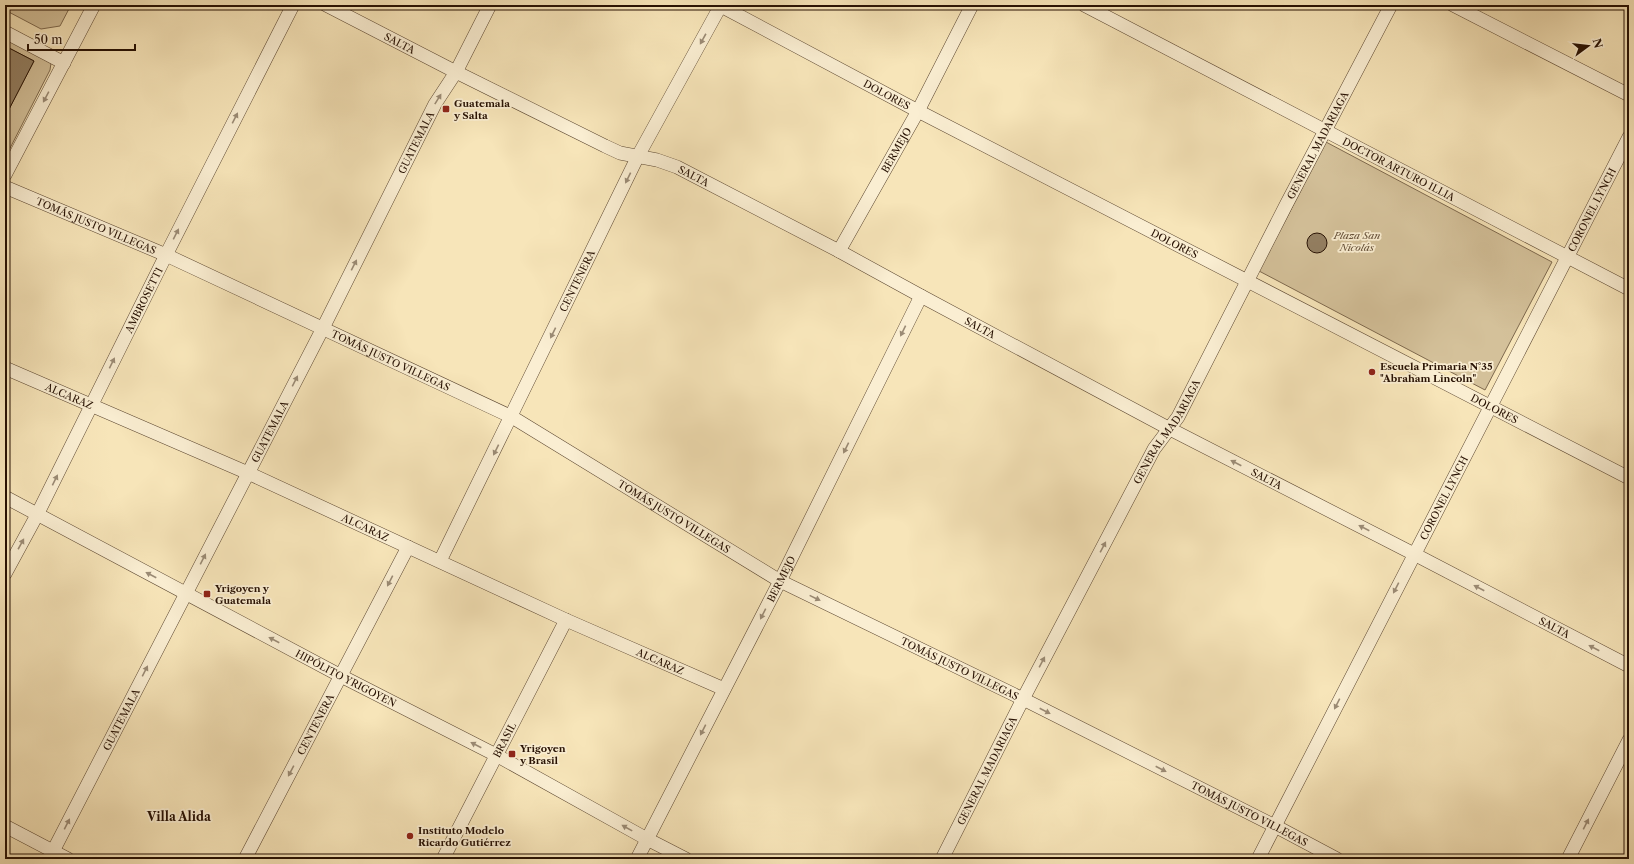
<svg xmlns="http://www.w3.org/2000/svg" width="1634" height="864" viewBox="0 0 1634 864" font-family="'Libre Caslon Text',serif">
<style>
.green{fill:#d4c19a;stroke:#7e694e}
.building{fill:#937f62;stroke:#271103}
.lines{fill:none;stroke-linecap:round;stroke-linejoin:round}
.street-casing{stroke:#5b4630;stroke-width:14}
.street{stroke:#faeed2;stroke-width:13}
.oneway{fill:#9b8b75}
.poi-dot{fill:#8f2418;stroke:#faeed2;stroke-width:1.5}
.labels{text-anchor:middle;dominant-baseline:central;stroke-width:3.5;stroke-linejoin:round;paint-order:stroke}
.street-label{font-size:10px;fill:#271103;stroke:#faeed2}
.poi-label{font-size:10px;font-weight:bold;fill:#271103;stroke:#faeed2;text-anchor:start}
.park-label{font-size:10px;font-style:italic;fill:#644f38;stroke:#faeed2}
.quarter-label{font-size:12px;font-weight:bold;fill:#271103;stroke:#faeed2}
</style>
<rect width="100%" height="100%" fill="#f7e5b9"/>
<filter id="stains"><feTurbulence type="fractalNoise" baseFrequency=".005" numOctaves="4"/><feColorMatrix values="0 0 0 0 .2 0 0 0 0 .09 0 0 0 0 .02 0 0 0 .5 -.17"/></filter>
<radialGradient id="worn" r=".72"><stop offset=".6" stop-color="#630" stop-opacity="0"/><stop offset="1" stop-color="#630" stop-opacity=".3"/></radialGradient>
<g class="green">
<polygon points="5,5 71,5 60,26 41,29 5,10"/>
<polygon points="5,36 51,63 50,70 5,158 5,117 34,61 9,48 5,56"/>
<polygon points="1326,142 1552,262 1485,390 1259,271"/>
</g>
<g class="building">
<polygon points="9,48 34,61 5,117 5,56"/>
<circle cx="1317" cy="243" r="10"/>
</g>
<g class="lines">
<g class="street-casing">
<g id="street">
<path id="s1" d="M326,5L456,72L605,146L620,153L657,160L677,167L839,251L921,296L1170,429L1414,554L1629,666"/>
<path id="s2" d="M1084,5L1629,289"/>
<polyline points="1453,5 1629,95"/>
<path id="s3" d="M721,6L918,111L1629,478"/>
<polyline points="5,32 64,63"/>
<polyline points="5,175 94,5"/>
<path id="s4" d="M5,187L166,255L512,417L780,581L1023,699L1275,826L1337,859"/>
<path id="s5" d="M839,251L918,111L972,5"/>
<path id="s6" d="M5,368L248,473L566,620L724,689"/>
<path id="s7" d="M5,497L341,676L496,755L647,839L686,859"/>
<path id="s8" d="M440,561L638,156L721,5"/>
<path id="s9" d="M5,574L37,515L166,255L293,5"/>
<polyline points="5,826 68,859"/>
<path id="s10" d="M49,859L323,328L435,104L456,72L490,5"/>
<path id="s11" d="M245,859L408,547"/>
<path id="s12" d="M443,859L566,620"/>
<path id="s13" d="M637,859L780,581L921,296"/>
<path id="s14" d="M942,859L1023,699L1154,449L1178,417L1286,205L1391,5"/>
<path id="s15" d="M1258,859L1629,137"/>
<polyline points="1568,859 1629,740"/>
</g>
</g>
<use href="#street" class="street"/>
</g>
<defs><path id="oneway-solid" d="M-6-.8H1V-3.2L6.5 0L1 3.2V.8H-6Z"/></defs>
<g class="oneway">
<use href="#oneway-solid" transform="translate(703 39) rotate(119)"/>
<use href="#oneway-solid" transform="translate(46 97) rotate(118)"/>
<use href="#oneway-solid" transform="translate(438 99) rotate(-58)"/>
<use href="#oneway-solid" transform="translate(235 118) rotate(-63)"/>
<use href="#oneway-solid" transform="translate(628 178) rotate(116)"/>
<use href="#oneway-solid" transform="translate(176 234) rotate(-63)"/>
<use href="#oneway-solid" transform="translate(354 265) rotate(-63)"/>
<use href="#oneway-solid" transform="translate(903 331) rotate(116)"/>
<use href="#oneway-solid" transform="translate(553 333) rotate(116)"/>
<use href="#oneway-solid" transform="translate(112 363) rotate(-64)"/>
<use href="#oneway-solid" transform="translate(295 381) rotate(-63)"/>
<use href="#oneway-solid" transform="translate(846 448) rotate(116)"/>
<use href="#oneway-solid" transform="translate(496 450) rotate(116)"/>
<use href="#oneway-solid" transform="translate(1236 463) rotate(-153)"/>
<use href="#oneway-solid" transform="translate(55 480) rotate(-64)"/>
<use href="#oneway-solid" transform="translate(1364 528) rotate(-153)"/>
<use href="#oneway-solid" transform="translate(21 544) rotate(-61)"/>
<use href="#oneway-solid" transform="translate(1103 547) rotate(-62)"/>
<use href="#oneway-solid" transform="translate(203 559) rotate(-63)"/>
<use href="#oneway-solid" transform="translate(151 575) rotate(-152)"/>
<use href="#oneway-solid" transform="translate(390 581) rotate(117)"/>
<use href="#oneway-solid" transform="translate(1396 588) rotate(117)"/>
<use href="#oneway-solid" transform="translate(1479 588) rotate(-152)"/>
<use href="#oneway-solid" transform="translate(815 598) rotate(26)"/>
<use href="#oneway-solid" transform="translate(763 614) rotate(117)"/>
<use href="#oneway-solid" transform="translate(274 640) rotate(-152)"/>
<use href="#oneway-solid" transform="translate(1594 648) rotate(-152)"/>
<use href="#oneway-solid" transform="translate(1042 662) rotate(-62)"/>
<use href="#oneway-solid" transform="translate(145 671) rotate(-63)"/>
<use href="#oneway-solid" transform="translate(1337 704) rotate(117)"/>
<use href="#oneway-solid" transform="translate(1045 711) rotate(27)"/>
<use href="#oneway-solid" transform="translate(703 730) rotate(117)"/>
<use href="#oneway-solid" transform="translate(476 745) rotate(-153)"/>
<use href="#oneway-solid" transform="translate(1161 769) rotate(27)"/>
<use href="#oneway-solid" transform="translate(291 771) rotate(118)"/>
<use href="#oneway-solid" transform="translate(67 824) rotate(-63)"/>
<use href="#oneway-solid" transform="translate(1586 824) rotate(-63)"/>
<use href="#oneway-solid" transform="translate(627 828) rotate(-151)"/>
</g>
<g class="poi-dot">
<rect x="442" y="105" width="8" height="8" rx="2"/>
<circle cx="1372" cy="372" r="4"/>
<rect x="203" y="590" width="8" height="8" rx="2"/>
<rect x="508" y="750" width="8" height="8" rx="2"/>
<circle cx="410" cy="836" r="4"/>
</g>
<g class="labels">
<g class="street-label">
<text stroke="none"><textPath href="#s1" startOffset="83">SALTA</textPath></text>
<text stroke="none"><textPath href="#s3" startOffset="188">DOLORES</textPath></text>
<text stroke="none"><textPath href="#s10" startOffset="805">GUATEMALA</textPath></text>
<text stroke="none"><textPath href="#s14" startOffset="807">GENERAL MADARIAGA</textPath></text>
<text stroke="none"><textPath href="#s5" startOffset="116">BERMEJO</textPath></text>
<text stroke="none"><textPath href="#s2" startOffset="355">DOCTOR ARTURO ILLIA</textPath></text>
<text stroke="none"><textPath href="#s1" startOffset="407">SALTA</textPath></text>
<text stroke="none"><textPath href="#s15" startOffset="730">CORONEL LYNCH</textPath></text>
<text stroke="none"><textPath href="#s4" startOffset="99">TOMÁS JUSTO VILLEGAS</textPath></text>
<text stroke="none"><textPath href="#s3" startOffset="512">DOLORES</textPath></text>
<text stroke="none"><textPath href="#s8" startOffset="312">CENTENERA</textPath></text>
<text stroke="none"><textPath href="#s9" startOffset="307">AMBROSETTI</textPath></text>
<text stroke="none"><textPath href="#s1" startOffset="731">SALTA</textPath></text>
<text stroke="none"><textPath href="#s4" startOffset="423">TOMÁS JUSTO VILLEGAS</textPath></text>
<text stroke="none"><textPath href="#s6" startOffset="70">ALCARAZ</textPath></text>
<text stroke="none"><textPath href="#s3" startOffset="872">DOLORES</textPath></text>
<text stroke="none"><textPath href="#s10" startOffset="481">GUATEMALA</textPath></text>
<text stroke="none"><textPath href="#s14" startOffset="483">GENERAL MADARIAGA</textPath></text>
<text stroke="none"><textPath href="#s1" startOffset="1055">SALTA</textPath></text>
<text stroke="none"><textPath href="#s15" startOffset="406">CORONEL LYNCH</textPath></text>
<text stroke="none"><textPath href="#s4" startOffset="747">TOMÁS JUSTO VILLEGAS</textPath></text>
<text stroke="none"><textPath href="#s6" startOffset="394">ALCARAZ</textPath></text>
<text stroke="none"><textPath href="#s13" startOffset="315">BERMEJO</textPath></text>
<text stroke="none"><textPath href="#s1" startOffset="1379">SALTA</textPath></text>
<text stroke="none"><textPath href="#s6" startOffset="718">ALCARAZ</textPath></text>
<text stroke="none"><textPath href="#s4" startOffset="1071">TOMÁS JUSTO VILLEGAS</textPath></text>
<text stroke="none"><textPath href="#s7" startOffset="386">HIPÓLITO YRIGOYEN</textPath></text>
<text stroke="none"><textPath href="#s10" startOffset="157">GUATEMALA</textPath></text>
<text stroke="none"><textPath href="#s11" startOffset="152">CENTENERA</textPath></text>
<text stroke="none"><textPath href="#s12" startOffset="134">BRASIL</textPath></text>
<text stroke="none"><textPath href="#s14" startOffset="99">GENERAL MADARIAGA</textPath></text>
<text stroke="none"><textPath href="#s4" startOffset="1395">TOMÁS JUSTO VILLEGAS</textPath></text>
</g>
<g class="poi-label">
<text x="454" y="103">Guatemala<tspan x="454" dy="12">y Salta</tspan></text>
<text x="1380" y="366">Escuela Primaria N°35<tspan x="1380" dy="12">"Abraham Lincoln"</tspan></text>
<text x="215" y="588">Yrigoyen y<tspan x="215" dy="12">Guatemala</tspan></text>
<text x="520" y="748">Yrigoyen<tspan x="520" dy="12">y Brasil</tspan></text>
<text x="418" y="830">Instituto Modelo<tspan x="418" dy="12">Ricardo Gutiérrez</tspan></text>
</g>
<g class="park-label">
<text x="1357" y="235">Plaza San<tspan x="1357" dy="12">Nicolás</tspan></text>
</g>
<g class="quarter-label">
<text x="179" y="816">Villa Alida</text>
</g>
</g>
<rect width="1634" height="864" fill="none" stroke="#f7e5b9" stroke-width="20"/>
<rect x="6" y="6" width="1622" height="852" fill="none" stroke="#271103" stroke-width="2"/>
<rect x="10" y="10" width="1614" height="844" fill="none" stroke="#271103"/>
<g transform="translate(1588 46) rotate(75)" stroke="#faeed2" stroke-width="3" paint-order="stroke">
<path d="M0-3L7 15L0 10L-7 15Z" fill="#271103"/>
<text y="-6" font-size="11" font-weight="bold" text-anchor="middle" fill="#271103">N</text>
</g>
<path d="M28 44v6h107v-6" fill="none" stroke="#271103" stroke-width="2"/>
<text x="34" y="44" font-size="12" fill="#271103" stroke="#faeed2" stroke-width="3" paint-order="stroke">50 m</text>
<rect width="100%" height="100%" filter="url(#stains)"/>
<rect width="100%" height="100%" fill="url(#worn)"/>
</svg>
